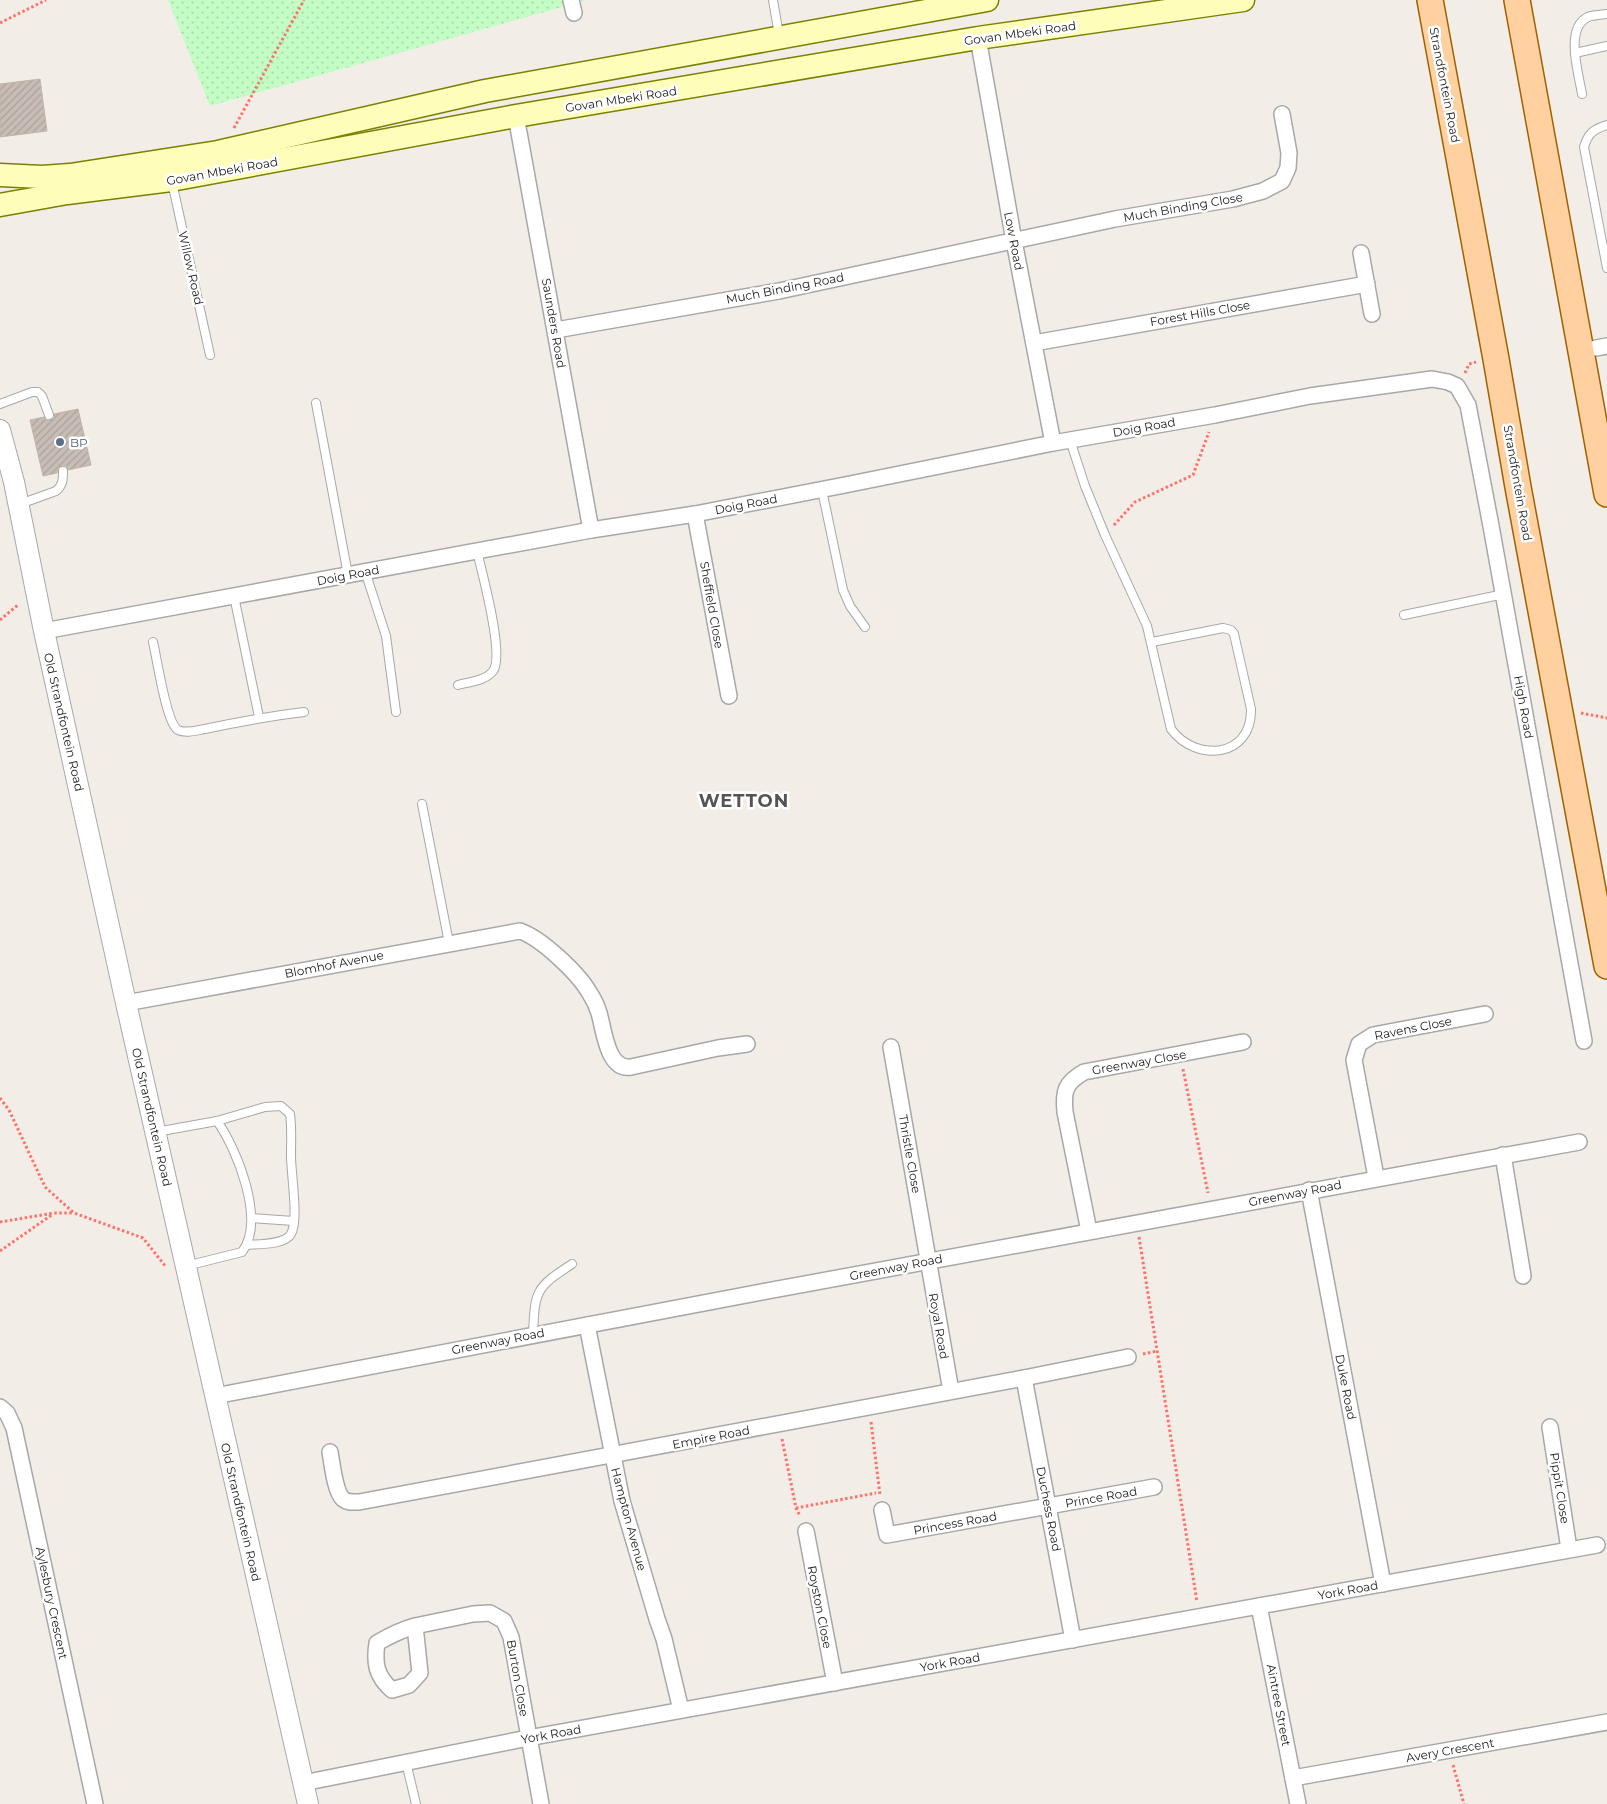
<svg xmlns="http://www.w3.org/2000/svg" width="1607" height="1804" viewBox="0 0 1607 1804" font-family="Montserrat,sans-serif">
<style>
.park{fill:url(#park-dots)}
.building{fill:url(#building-hatch);stroke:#c5b3a9}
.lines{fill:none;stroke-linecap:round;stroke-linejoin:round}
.service-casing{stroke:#a8a8a8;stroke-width:10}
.minor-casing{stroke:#a8a8a8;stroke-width:18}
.tertiary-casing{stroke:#a8a8a8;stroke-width:22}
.secondary-casing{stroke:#7a8100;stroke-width:25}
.primary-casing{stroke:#9f6100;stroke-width:28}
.path{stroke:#ff726c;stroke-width:3;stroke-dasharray:2.5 2.5;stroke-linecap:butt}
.service{stroke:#fff;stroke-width:8}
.minor{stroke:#fff;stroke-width:15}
.tertiary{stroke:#fff;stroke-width:20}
.secondary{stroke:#fefeba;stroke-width:22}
.primary{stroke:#ffd0a0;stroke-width:25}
.service-dot{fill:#5c6f8a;stroke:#fff;stroke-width:2}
.labels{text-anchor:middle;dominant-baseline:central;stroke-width:5;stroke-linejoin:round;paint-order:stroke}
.street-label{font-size:12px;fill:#212121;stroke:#fff}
.service-label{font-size:12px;fill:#4e5e75;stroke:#fff;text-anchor:start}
.district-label{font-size:18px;font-weight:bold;letter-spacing:1px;fill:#545454;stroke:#fff}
</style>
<defs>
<pattern id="park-dots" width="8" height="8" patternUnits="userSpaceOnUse" patternTransform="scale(1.25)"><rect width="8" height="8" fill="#c3fdc5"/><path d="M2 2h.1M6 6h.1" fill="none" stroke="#a7d9a9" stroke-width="1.8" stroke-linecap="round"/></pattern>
<pattern id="building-hatch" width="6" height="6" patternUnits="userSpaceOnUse" patternTransform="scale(1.25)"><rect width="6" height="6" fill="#c7bdb6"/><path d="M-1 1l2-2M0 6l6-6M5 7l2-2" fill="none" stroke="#aba29c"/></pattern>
</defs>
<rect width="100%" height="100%" fill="#f2eee7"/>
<polygon class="park" points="168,0 584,0 584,1 210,106"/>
<g class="building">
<polygon points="40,79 47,131 0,137 0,84"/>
<polygon points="78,409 91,465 68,470 66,466 63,465 58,468 57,473 43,476 30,420 44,417 46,420 50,420 54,418 54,414"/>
</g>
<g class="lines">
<g class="service-casing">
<g id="service">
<polyline points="773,0 779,35"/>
<polyline points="1575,53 1607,46"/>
<path d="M1582,94C1579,75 1564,28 1588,17C1593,15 1601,15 1607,14"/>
<path d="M1607,125C1594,129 1588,133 1584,147L1607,268"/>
<polyline points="172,182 210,355"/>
<polyline points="316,403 348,575"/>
<polyline points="0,404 32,392 38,392 42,396 49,415"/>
<path d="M1070,440L1085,486L1105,535L1147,626L1171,729C1196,763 1252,758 1251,709L1234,634L1231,630L1223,628L1152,642"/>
<polyline points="822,490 843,590 850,606 865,627"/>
<path d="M20,504L56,491C63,485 63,480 63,471"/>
<polyline points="365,571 386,636 396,712"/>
<polyline points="234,596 259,717"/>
<polyline points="1404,615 1504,594"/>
<path d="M153,642C157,658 166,723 178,730C186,734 198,730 205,729C238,722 271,716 304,712"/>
<path d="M458,685C469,682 485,681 493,671C505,655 482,573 477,551"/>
<polyline points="422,804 449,943"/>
<path d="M156,1132L217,1121L265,1107L281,1106L290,1114C292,1128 291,1141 291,1156C291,1174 299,1220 291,1234C285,1245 258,1244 247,1245"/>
<polyline points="252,1218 294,1221"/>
<path d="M186,1266L242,1252C266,1221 237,1149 217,1121"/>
<path d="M533,1334C535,1291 535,1288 572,1264"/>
<polyline points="406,1762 416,1804"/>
</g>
</g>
<g class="minor-casing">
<g id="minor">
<polyline points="571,0 574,13"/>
<polyline points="978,38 1014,241 1053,443"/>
<polyline points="516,116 591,530"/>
<polyline points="1361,253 1372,314"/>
<polyline points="556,330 779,291 1115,219 1233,199 1263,191 1282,181 1288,168 1289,153 1282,114"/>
<polyline points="1034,343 1367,284"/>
<polyline points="1596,348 1607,346"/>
<polyline points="695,514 729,696"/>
<polyline points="44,631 591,530 695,514 845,485 1053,443 1215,415 1310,396 1432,379 1448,382 1457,386 1468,405 1491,526 1584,1041"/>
<path d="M126,1003L520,931C541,938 578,973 589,992C593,998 597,1006 599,1013C604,1029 607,1071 631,1067L718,1048L747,1044"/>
<polyline points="891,1047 951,1391"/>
<polyline points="1503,1155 1523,1276"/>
<polyline points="1376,1177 1354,1060 1359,1044 1373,1035 1485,1014"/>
<polyline points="1309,1190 1383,1584"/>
<path d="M1089,1231L1065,1112C1063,1091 1065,1083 1084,1072L1243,1042"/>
<polyline points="587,1325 622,1501 657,1619 664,1639 681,1710"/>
<polyline points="1024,1378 1073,1640"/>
<path d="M215,1396C669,1308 1124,1224 1579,1142"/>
<polyline points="0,1407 7,1413 14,1428 95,1804"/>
<polyline points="1550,1427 1569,1549"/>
<path d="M330,1452C332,1463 335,1492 343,1499C348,1503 353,1502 359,1502L1024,1378L1128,1357"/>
<polyline points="882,1510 887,1535 1154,1487"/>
<polyline points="806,1531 835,1683"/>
<polyline points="1259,1606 1298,1804"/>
<path d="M415,1626L420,1673L409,1685L392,1690C376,1676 374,1663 377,1643C389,1636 401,1630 415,1626L473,1614L490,1613L504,1621L511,1637L541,1804"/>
<polyline points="1293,1778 1607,1722"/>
<polyline points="303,1783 528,1738 1597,1545"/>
</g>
</g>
<g class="tertiary-casing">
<polyline id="tertiary" points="0,430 14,482 44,631 126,1003 308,1804"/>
</g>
<g class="secondary-casing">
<g id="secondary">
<polyline points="0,175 42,177 70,175 218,152 485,91 987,0"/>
<polyline points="0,205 67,193 171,180 516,116 978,38 1243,0"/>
</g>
</g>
<g class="primary-casing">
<g id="primary">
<polyline points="1430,0 1496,359 1518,487 1607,966"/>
<polyline points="1517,0 1607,494"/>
</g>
</g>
<g class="path">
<polyline points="0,23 46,0"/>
<polyline points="234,128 304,0"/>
<polyline points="1465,373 1469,364 1476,362"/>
<polyline points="1114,525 1135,502 1193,475 1209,432"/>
<polyline points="0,620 19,604"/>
<polyline points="1581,713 1607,718"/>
<polyline points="1183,1069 1208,1193"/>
<polyline points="0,1098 9,1110 45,1187 74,1213 143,1238 166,1267"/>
<polyline points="0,1222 54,1213 73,1213"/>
<polyline points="1139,1237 1197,1602"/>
<polyline points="0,1251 53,1214"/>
<polyline points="1143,1354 1157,1351"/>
<polyline points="871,1422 880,1495"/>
<polyline points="782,1439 796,1508 800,1516"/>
<polyline points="796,1508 876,1493"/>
<polyline points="1453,1765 1464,1804"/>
</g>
<use href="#service" class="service"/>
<use href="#minor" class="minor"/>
<use href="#tertiary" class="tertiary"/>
<use href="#secondary" class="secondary"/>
<use href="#primary" class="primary"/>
</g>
<circle class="service-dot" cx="60" cy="442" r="5"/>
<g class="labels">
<g class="street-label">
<text transform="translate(1020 33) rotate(-8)">Govan Mbeki Road</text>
<text transform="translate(1445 85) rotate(79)">Strandfontein Road</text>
<text transform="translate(621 99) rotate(-9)">Govan Mbeki Road</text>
<text transform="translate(222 171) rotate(-10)">Govan Mbeki Road</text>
<text transform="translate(1183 207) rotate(-10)">Much Binding Close</text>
<text transform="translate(1014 241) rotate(79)">Low Road</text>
<text transform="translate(191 268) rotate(77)">Willow Road</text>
<text transform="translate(785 288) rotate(-11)">Much Binding Road</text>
<text transform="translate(1200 313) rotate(-10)">Forest Hills Close</text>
<text transform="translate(554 323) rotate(80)">Saunders Road</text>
<text transform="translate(1144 427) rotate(-10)">Doig Road</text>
<text transform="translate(1518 483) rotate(80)">Strandfontein Road</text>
<text transform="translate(746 504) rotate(-11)">Doig Road</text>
<text transform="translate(348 575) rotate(-11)">Doig Road</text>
<text transform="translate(712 605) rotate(80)">Sheffield Close</text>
<text transform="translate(1524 707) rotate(80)">High Road</text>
<text transform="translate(64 722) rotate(77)">Old Strandfontein Road</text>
<text transform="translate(334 964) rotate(-11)">Blomhof Avenue</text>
<text transform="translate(1413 1028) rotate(-11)">Ravens Close</text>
<text transform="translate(1139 1062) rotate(-10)">Greenway Close</text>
<text transform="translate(152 1117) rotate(77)">Old Strandfontein Road</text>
<text transform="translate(910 1154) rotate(80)">Thristle Close</text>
<text transform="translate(1295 1193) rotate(-11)">Greenway Road</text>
<text transform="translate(896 1267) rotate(-11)">Greenway Road</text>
<text transform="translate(939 1326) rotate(80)">Royal Road</text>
<text transform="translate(498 1341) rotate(-11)">Greenway Road</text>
<text transform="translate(1346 1387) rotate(79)">Duke Road</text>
<text transform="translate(711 1437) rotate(-11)">Empire Road</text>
<text transform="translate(1560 1488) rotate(81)">Pippit Close</text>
<text transform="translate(1101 1497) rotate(-10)">Prince Road</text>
<text transform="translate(1049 1509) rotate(79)">Duchess Road</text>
<text transform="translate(241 1512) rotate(77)">Old Strandfontein Road</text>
<text transform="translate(629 1519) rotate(75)">Hampton Avenue</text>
<text transform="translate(955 1523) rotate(-10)">Princess Road</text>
<text transform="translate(1348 1590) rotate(-10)">York Road</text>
<text transform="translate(52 1603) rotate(78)">Aylesbury Crescent</text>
<text transform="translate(820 1607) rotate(79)">Royston Close</text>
<text transform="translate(950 1662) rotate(-10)">York Road</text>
<text transform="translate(518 1678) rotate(80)">Burton Close</text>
<text transform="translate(1279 1705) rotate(79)">Aintree Street</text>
<text transform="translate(551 1734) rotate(-10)">York Road</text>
<text transform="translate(1450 1750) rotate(-10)">Avery Crescent</text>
</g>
<g class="service-label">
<text x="70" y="442">BP</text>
</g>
<g class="district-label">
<text x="744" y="801">WETTON</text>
</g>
</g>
</svg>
